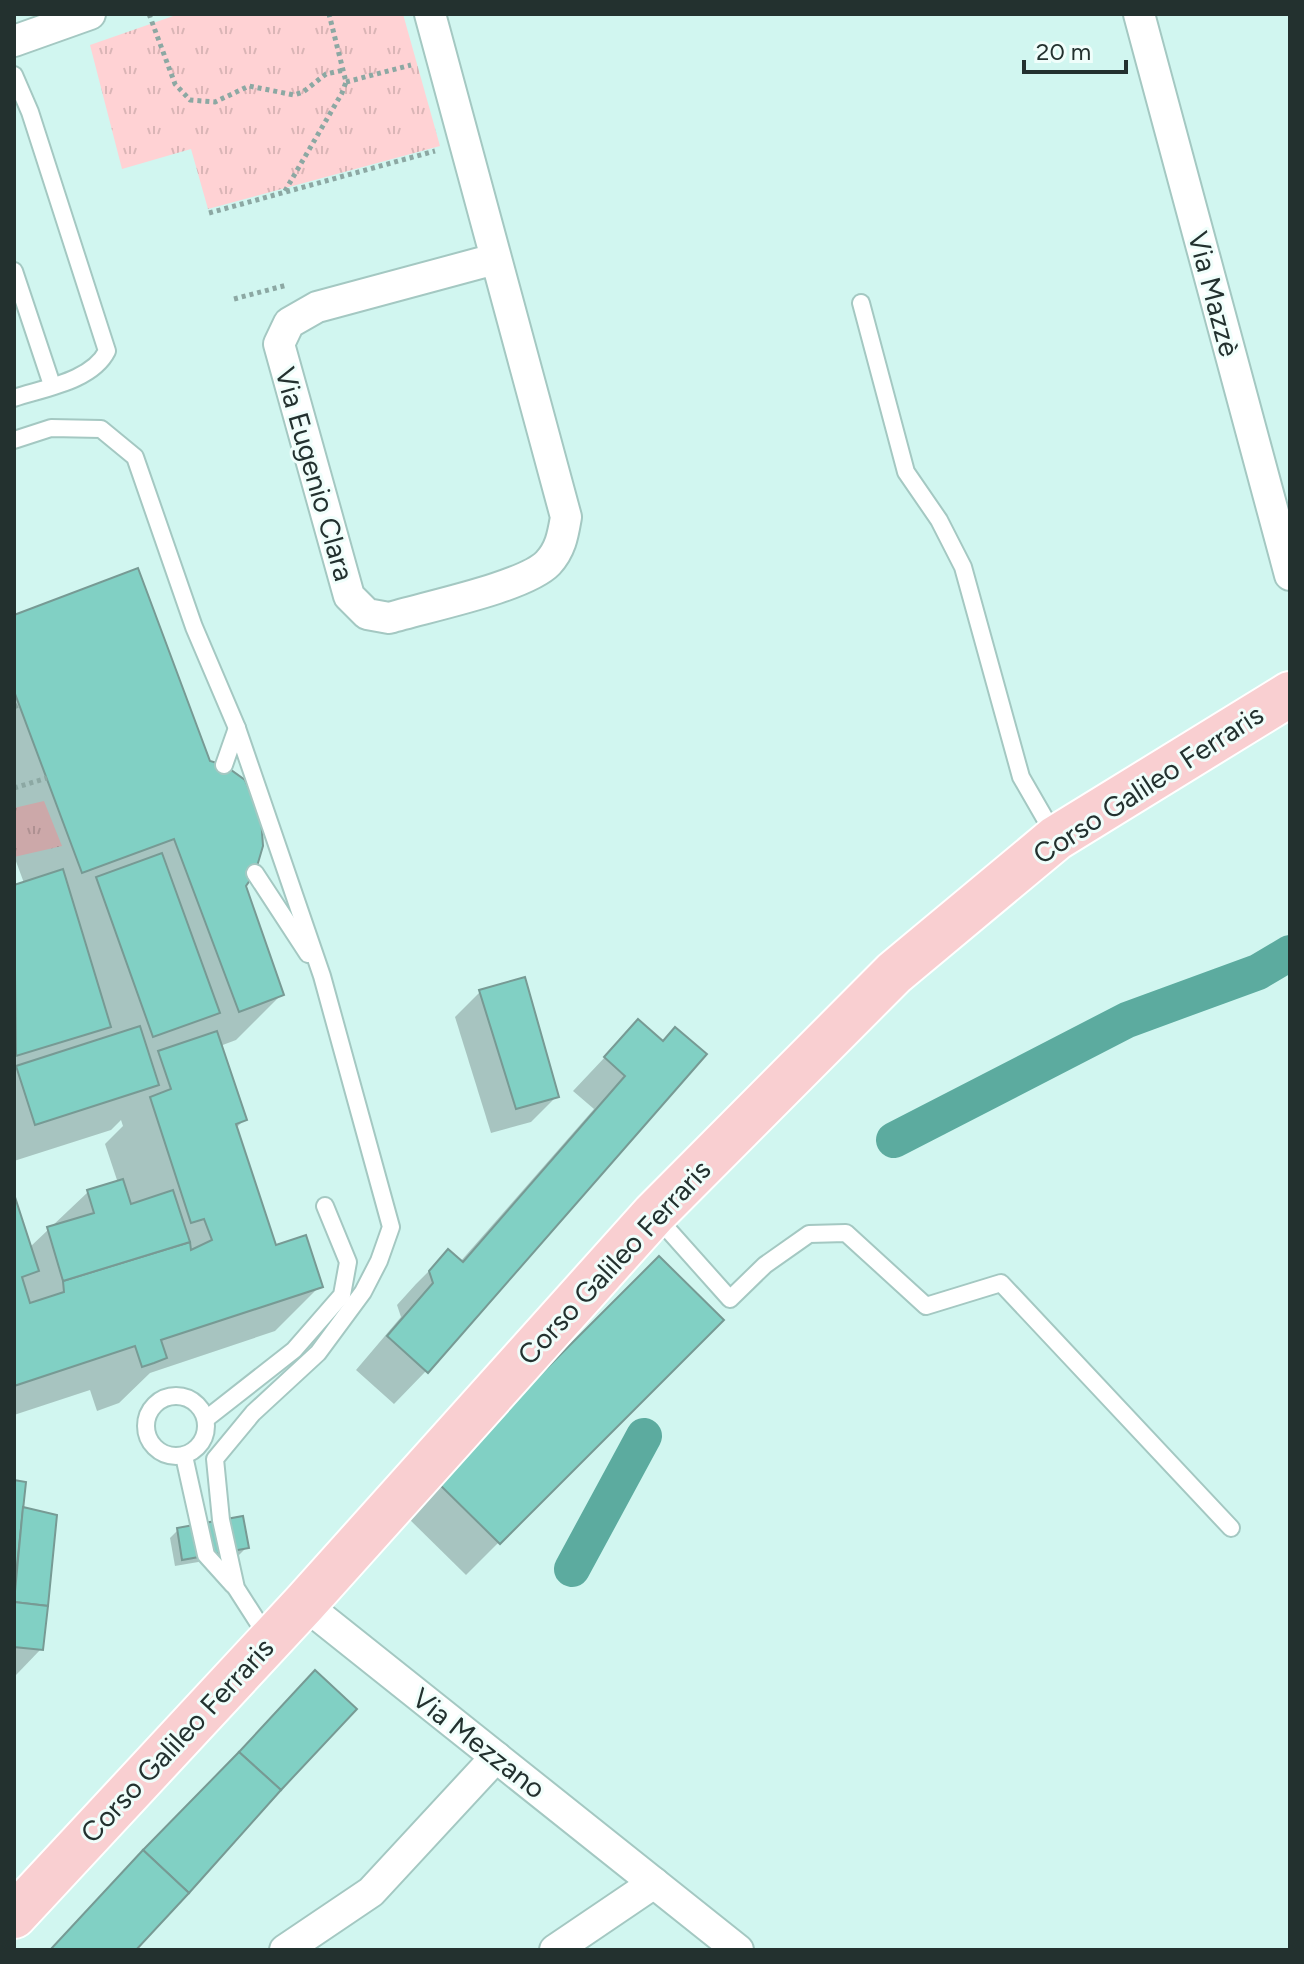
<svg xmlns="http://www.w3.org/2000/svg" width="1304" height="1964" viewBox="0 0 1304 1964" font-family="Figtree,sans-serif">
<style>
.grass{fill:url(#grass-tufts)}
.shadow{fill:#0003}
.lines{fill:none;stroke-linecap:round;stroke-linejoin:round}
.canal{stroke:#5cab9f;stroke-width:36}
.building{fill:#81d0c4;stroke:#779a94;stroke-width:2}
.service-casing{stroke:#a4c8c2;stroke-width:20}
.minor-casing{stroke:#a4c8c2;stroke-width:34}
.primary-casing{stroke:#fff;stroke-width:48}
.path{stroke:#8ca8a3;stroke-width:5;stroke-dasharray:4 4;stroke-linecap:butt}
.service{stroke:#fff;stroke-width:16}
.minor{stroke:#fff;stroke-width:30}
.primary{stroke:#f9cfd1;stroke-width:44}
.labels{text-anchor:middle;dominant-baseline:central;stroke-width:6;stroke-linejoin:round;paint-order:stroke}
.street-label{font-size:28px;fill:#23312f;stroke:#f0fefb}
</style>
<defs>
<pattern id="grass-tufts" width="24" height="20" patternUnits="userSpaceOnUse" patternTransform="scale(2)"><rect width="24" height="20" fill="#ffd2d4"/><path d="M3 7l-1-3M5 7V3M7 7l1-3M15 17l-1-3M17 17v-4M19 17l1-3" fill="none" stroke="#dab5b6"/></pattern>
</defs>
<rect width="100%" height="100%" fill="#d1f6f0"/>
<g class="grass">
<polygon points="179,14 403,14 440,146 208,209 191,149 122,169 90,45"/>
<polygon points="44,801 62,846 14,857 14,808"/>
</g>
<g class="shadow">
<polygon points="14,617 244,886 281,995 236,1040 220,1046 244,1120 236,1128 275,1248 320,1286 275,1331 150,1373 119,1403 97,1411 90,1390 14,1415 14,1200 30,1247 88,1192 118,1183 105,1144 123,1126 121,1120 111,1130 14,1161 14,887 24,883 14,856"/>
<polygon points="480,992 556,1097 531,1122 491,1133 455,1017"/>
<polygon points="638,1022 662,1043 426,1371 394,1404 356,1370 401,1317 397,1305 416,1284 448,1252 460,1262 594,1109 573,1091"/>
<polygon points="659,1259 721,1320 466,1575 404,1514"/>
<polygon points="14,1482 41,1649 16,1675 14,1674"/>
<polygon points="178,1530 247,1547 239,1555 175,1566 170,1538"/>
</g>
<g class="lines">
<g class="canal">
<polyline points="894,1140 1127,1020 1258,972 1290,953"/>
<polyline points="572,1569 644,1436"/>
</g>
</g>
<g class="building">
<polygon points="138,568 210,761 224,765 245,780 261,817 263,846 255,873 246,886 284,995 239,1012 174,839 82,873 14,691 14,615"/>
<polygon points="162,853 220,1013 153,1037 96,877"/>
<polygon points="63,869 111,1027 16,1056 14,885"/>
<polygon points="525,977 559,1097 516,1109 479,990"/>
<polygon points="638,1019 663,1041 675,1027 707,1054 428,1373 387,1336 433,1283 429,1271 448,1249 463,1262 625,1076 604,1057"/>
<polygon points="140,1026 159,1085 35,1125 16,1066"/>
<polygon points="217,1031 247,1120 236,1124 276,1245 306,1235 323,1287 161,1340 167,1358 154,1363 142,1367 135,1346 14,1386 14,1194 39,1271 22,1277 30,1303 64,1292 63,1281 190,1242 191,1250 212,1240 204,1219 191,1223 150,1097 171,1089 158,1051"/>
<polygon points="123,1179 131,1204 173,1190 190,1242 63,1281 47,1227 94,1213 87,1190"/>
<polygon points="659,1256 724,1320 500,1544 435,1480"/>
<polygon points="14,1480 26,1482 14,1593"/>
<polygon points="23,1507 57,1515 48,1606 14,1602"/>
<polygon points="243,1516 249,1548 182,1560 177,1528"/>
<polygon points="14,1602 48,1606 43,1650 14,1647"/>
<polygon points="315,1670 357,1709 281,1790 239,1752"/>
<polygon points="239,1752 281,1790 189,1893 143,1850"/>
<polygon points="143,1850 189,1893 136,1950 50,1950"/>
</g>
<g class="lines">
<g class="service-casing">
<g id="service">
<path d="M14,75L30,112L107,351C92,381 44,388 14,398"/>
<polyline points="14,271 52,385"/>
<polyline points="861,303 906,472 939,520 963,567 1021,777 1055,836"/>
<polyline points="14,440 51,428 101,429 135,457 194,627 237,728 322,976 391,1227 379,1261 363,1292 318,1353 253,1413 215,1459 221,1520 236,1588 268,1638"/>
<polyline points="224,765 237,728"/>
<polyline points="255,873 308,954"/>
<polyline points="655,1215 730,1299 765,1265 809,1234 846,1233 926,1306 1001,1283 1231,1528"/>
<circle cx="176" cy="1426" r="30"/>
<polyline points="206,1419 294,1350 342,1295 348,1262 325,1206"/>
<polyline points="184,1456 206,1555 233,1585"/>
</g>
</g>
<g class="minor-casing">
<g id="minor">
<path d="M430,14L566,517C563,534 561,549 548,563C525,587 425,607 389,618L367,614L349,596L279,344L289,323L317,307L495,259"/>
<polyline points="1139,14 1290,575"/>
<polyline points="14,41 90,14"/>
<polyline points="304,1604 738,1950"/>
<polyline points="285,1950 371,1892 496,1757"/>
<polyline points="555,1950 654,1883"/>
</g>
</g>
<g class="primary-casing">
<polyline id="primary" points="14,1916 304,1604 654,1214 894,973 1056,838 1290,694"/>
</g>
<g class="path">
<polyline points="149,14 175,84 190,100 215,102 249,86 294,95 303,92 326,74 344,70"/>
<polyline points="346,82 411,65"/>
<polyline points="285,191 342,93 346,82 329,14"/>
<polyline points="209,213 435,151"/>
<polyline points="234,299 287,285"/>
<polyline points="14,707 19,705"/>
<polyline points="14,788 47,778"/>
</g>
<use href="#service" class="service"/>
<use href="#minor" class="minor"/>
<use href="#primary" class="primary"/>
</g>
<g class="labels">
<g class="street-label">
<text transform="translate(1214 294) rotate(75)">Via Mazzè</text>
<text transform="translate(315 474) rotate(74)">Via Eugenio Clara</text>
<text transform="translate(1148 784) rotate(-33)">Corso Galileo Ferraris</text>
<text transform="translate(614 1262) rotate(-47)">Corso Galileo Ferraris</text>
<text transform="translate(177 1740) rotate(-47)">Corso Galileo Ferraris</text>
<text transform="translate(479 1743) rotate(38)">Via Mezzano</text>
</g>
</g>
<rect width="1304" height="1964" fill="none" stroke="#23312f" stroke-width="32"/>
<path d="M1024 60v12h102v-12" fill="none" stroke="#23312f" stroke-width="4"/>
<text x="1036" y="60" font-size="24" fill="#23312f" stroke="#f0fefb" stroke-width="6" paint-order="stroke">20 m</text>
</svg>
